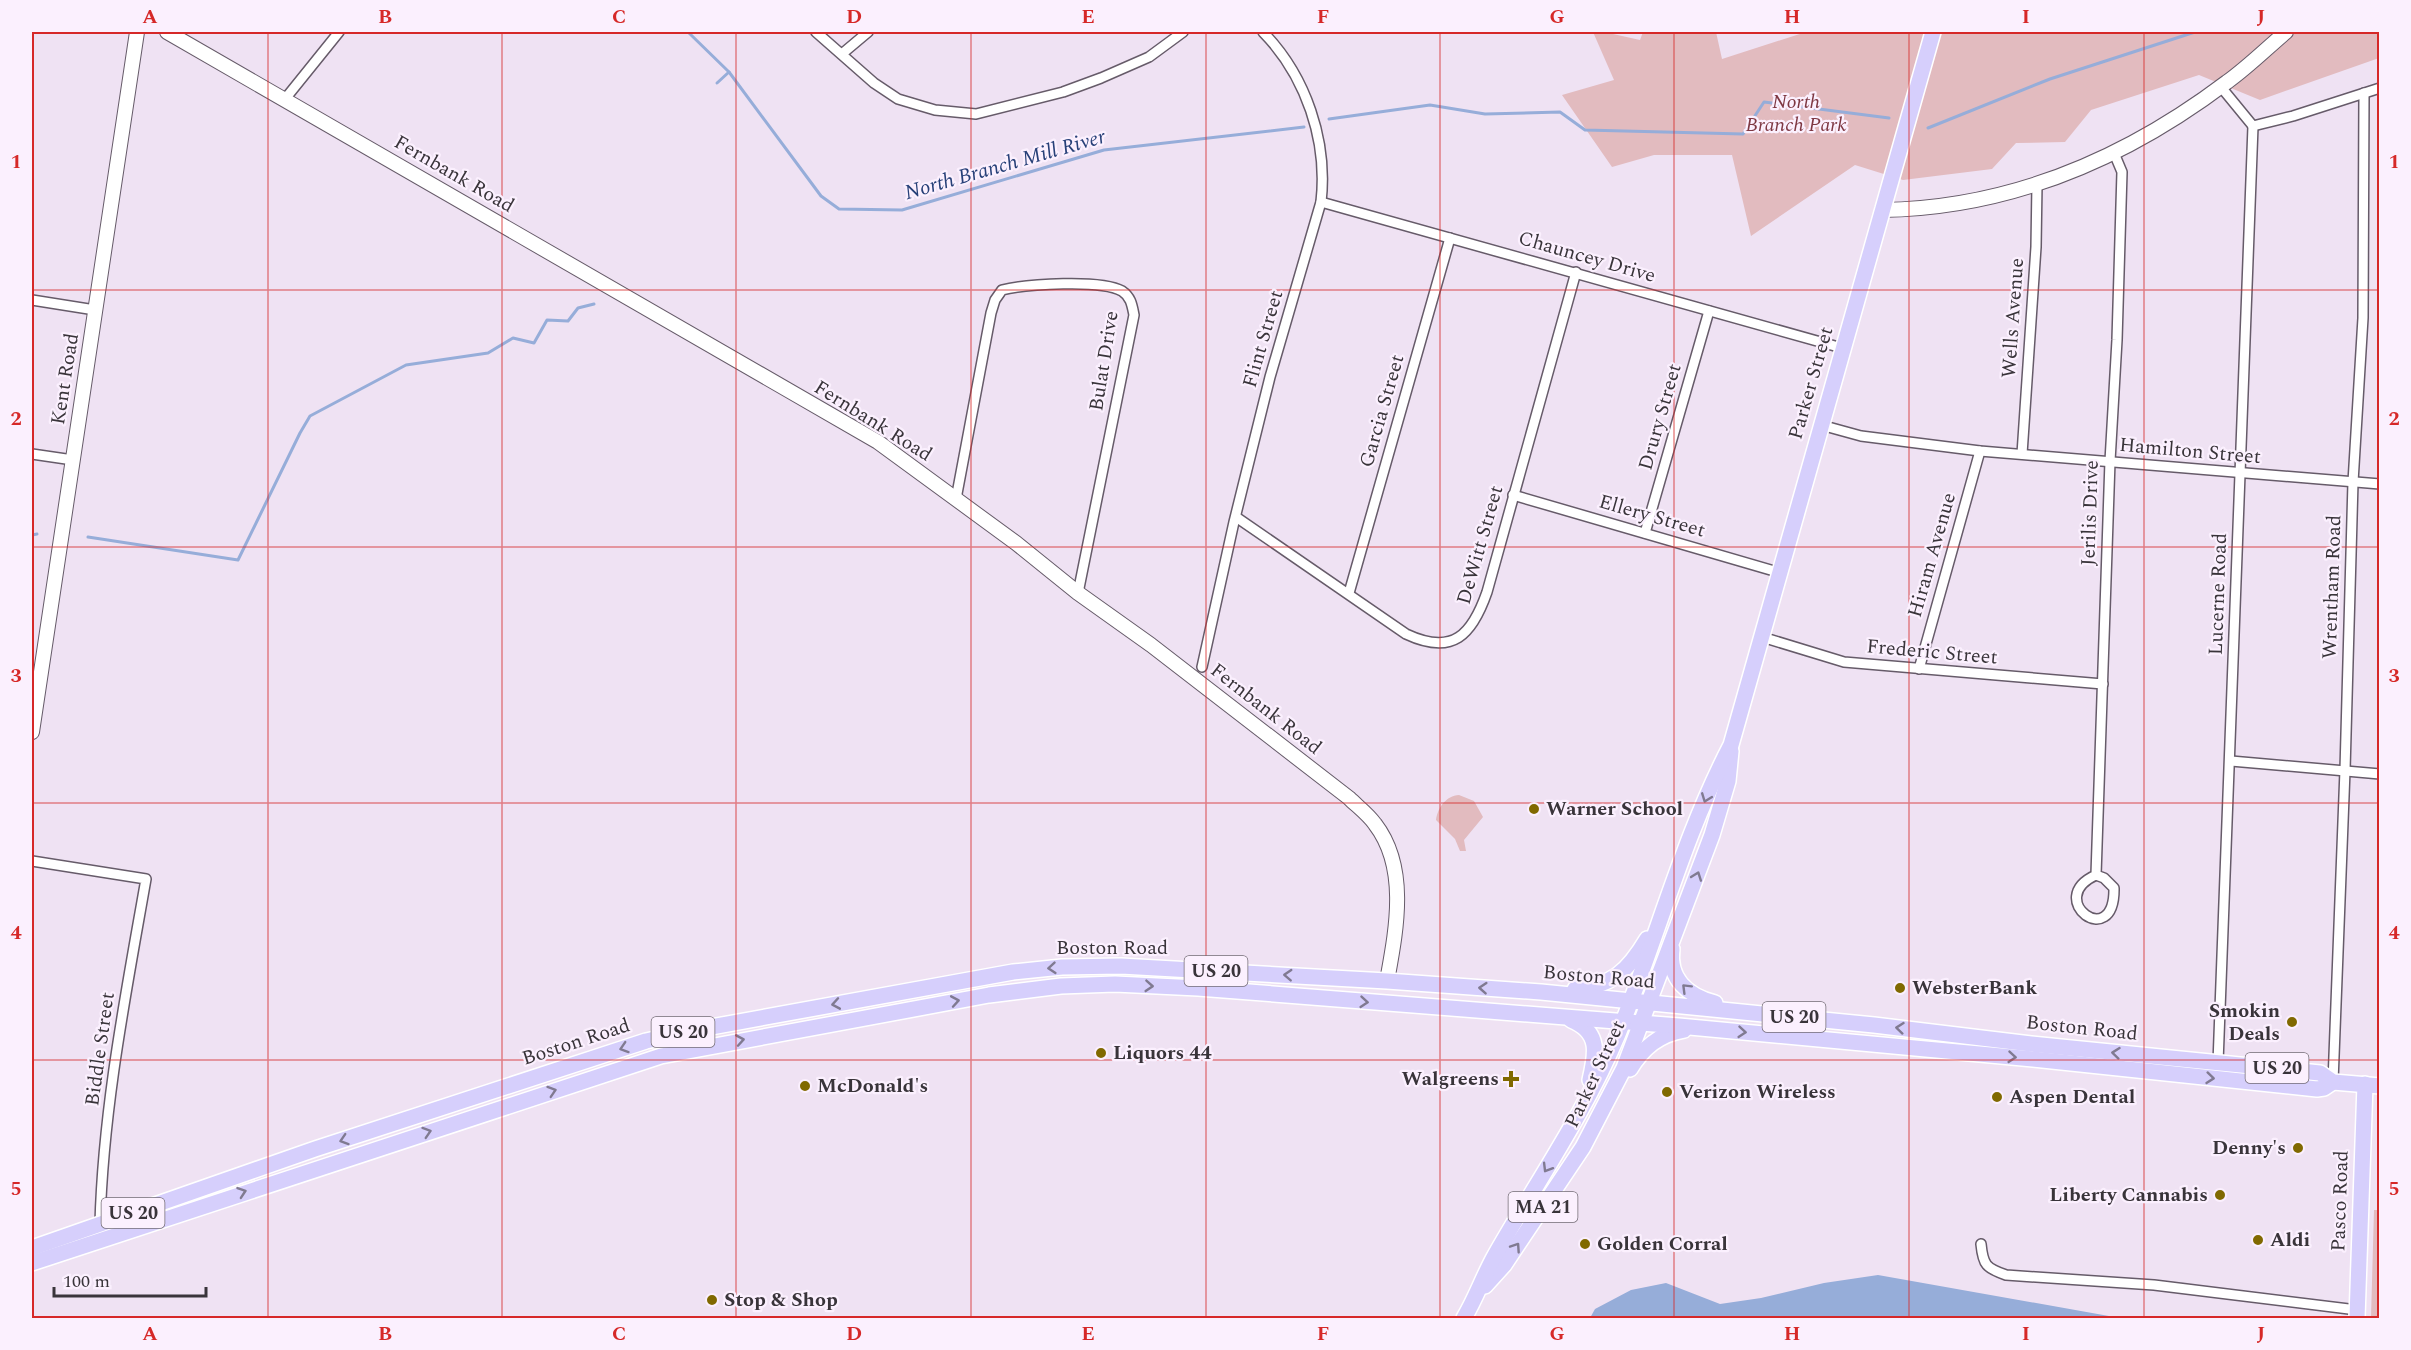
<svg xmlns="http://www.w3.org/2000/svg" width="2411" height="1350" viewBox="0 0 2411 1350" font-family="Spectral,serif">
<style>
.green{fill:#e2bbbf}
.water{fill:#96add9}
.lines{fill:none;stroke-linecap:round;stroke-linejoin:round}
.stream{stroke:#96add9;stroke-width:3}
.street-casing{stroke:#665b69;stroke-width:12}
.secondary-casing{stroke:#665b69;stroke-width:16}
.primary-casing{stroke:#fff;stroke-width:18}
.street{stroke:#fff;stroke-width:9}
.secondary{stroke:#fff;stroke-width:14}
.primary{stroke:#d6cffc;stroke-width:15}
.oneway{stroke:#807a91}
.grid{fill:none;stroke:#d62828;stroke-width:1.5;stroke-opacity:0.55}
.poi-dot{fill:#806900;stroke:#fbf0fe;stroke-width:2}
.labels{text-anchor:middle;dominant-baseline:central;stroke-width:4.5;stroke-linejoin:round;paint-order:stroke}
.shield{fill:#fbf0fe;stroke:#736c75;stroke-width:1.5}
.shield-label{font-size:18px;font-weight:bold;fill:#39343a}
.park-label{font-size:20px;font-style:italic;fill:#7e3742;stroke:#fbf0fe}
.street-label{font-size:20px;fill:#39343a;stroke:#fbf0fe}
.poi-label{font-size:20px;font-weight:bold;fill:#39343a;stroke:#fbf0fe;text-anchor:start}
.water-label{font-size:21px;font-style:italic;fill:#274078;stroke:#fbf0fe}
.neatline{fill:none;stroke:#d62828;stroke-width:2}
.grid-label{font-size:20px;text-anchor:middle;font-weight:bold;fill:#d62828}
</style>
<rect width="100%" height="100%" fill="#efe2f3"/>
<g class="green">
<polygon points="1593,32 1604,32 1640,40 1643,32 1716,32 1722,59 1806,32 2379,32 2379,58 2260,100 2199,75 2091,110 2065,142 2016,143 1992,169 1903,180 1855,165 1751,236 1732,155 1654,155 1612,167 1562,95 1614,80"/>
<path d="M1459,795L1474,801L1483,817L1464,840L1466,851H1460L1455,839L1436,820C1438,807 1446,796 1459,795Z"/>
<polygon points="2374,1210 2380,1210 2379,1318 2371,1318"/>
</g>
<polygon class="water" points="1878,1275 2120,1318 1590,1318 1595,1309 1631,1290 1666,1283 1720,1304 1761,1298 1824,1283"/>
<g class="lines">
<g class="stream">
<polyline points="688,32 729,72 821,196 839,209 902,210 1104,150 1304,127"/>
<polyline points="717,83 729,72"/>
<polyline points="1329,119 1430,105 1485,114 1560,112 1585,130 1743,134 1764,102 1889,118"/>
<polyline points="1928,128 2050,79 2195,32"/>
<polyline points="32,535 37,534"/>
<polyline points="88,537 238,560 300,433 310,416 406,365 488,353 513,338 534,343 547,320 568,321 578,308 594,304"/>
</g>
<g class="street-casing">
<g id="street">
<polyline points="816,32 874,83 898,99 935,110 976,114 1063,92 1101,78 1149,57 1183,32"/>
<polyline points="843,53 868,32"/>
<polyline points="2221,87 2253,126 2293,116 2380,88"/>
<polyline points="285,99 339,32"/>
<polyline points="1321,202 1842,348"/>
<polyline points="32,300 95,310"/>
<polyline points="1821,425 1861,436 1980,451 2380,484"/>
<polyline points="32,454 73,460"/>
<polyline points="2022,454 2036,247 2037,184"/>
<polyline points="1513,495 1781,573"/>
<path d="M956,499L991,313L995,300L1002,290C1026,284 1101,279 1122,291C1131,297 1132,305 1134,315L1078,593"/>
<path d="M1236,517L1406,634C1453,656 1472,635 1487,592L1576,272"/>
<polyline points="1645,533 1709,311"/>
<polyline points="1349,593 1450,238"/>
<polyline points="1762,637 1844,662 2103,684"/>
<path d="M1202,667L1234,522L1270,377L1321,202C1328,141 1306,76 1263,32"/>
<polyline points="1919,669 1980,451"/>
<polyline points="2231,761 2380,774"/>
<path d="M32,861L146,879C126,993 103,1109 100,1224"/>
<path d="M2096,875L2104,878L2114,888C2115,953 2043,899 2096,875L2110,461L2117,340L2122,172L2114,153"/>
<polyline points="2218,1063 2253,126"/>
<polyline points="2333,1082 2345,770 2353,482 2363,318 2364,93"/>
<path d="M1981,1244C1983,1265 1986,1268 2006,1275L2154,1285L2357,1310"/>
</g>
</g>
<g class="secondary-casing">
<g id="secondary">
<path d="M167,32L878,442L1016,543L1078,593L1151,645L1349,798C1357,806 1368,814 1375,824C1409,868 1396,931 1387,981"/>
<path d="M1882,210C2011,208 2125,159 2227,82C2248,67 2267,48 2286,32"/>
<polyline points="32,732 137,32"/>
</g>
</g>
<g class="primary-casing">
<g id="primary">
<path d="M1672,949C1668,979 1688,996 1715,1003"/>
<path d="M1575,989C1612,986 1628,971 1647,939"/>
<path d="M1571,1020C1601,1032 1596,1054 1590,1080"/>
<path d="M1630,1069C1643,1048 1659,1034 1684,1030"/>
<polyline points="32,1248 315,1149 646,1041 700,1029 1013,972 1062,967 1121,966 1387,981 1541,992 1874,1025 2031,1044 2320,1073 2333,1082 2380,1086"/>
<polyline points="32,1263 661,1056 989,995 1061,986 1115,984 1198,988 1679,1026 2033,1059 2317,1089 2324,1088 2333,1082"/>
<polyline points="1485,1286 1504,1265 1583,1147 1624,1068 1712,835 1728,781 1731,751"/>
<path d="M1464,1318C1476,1298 1483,1277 1494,1257C1536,1183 1585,1113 1618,1034C1657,939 1683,837 1731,745L1933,32"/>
<polyline points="2357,1318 2365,1084"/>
</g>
</g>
<use href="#street" class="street"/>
<use href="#secondary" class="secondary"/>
<use href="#primary" class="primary"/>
</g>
<defs><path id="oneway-chevron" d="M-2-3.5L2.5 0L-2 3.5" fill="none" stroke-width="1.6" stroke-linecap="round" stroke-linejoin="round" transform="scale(1.5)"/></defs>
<g class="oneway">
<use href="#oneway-chevron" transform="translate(1706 798) rotate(111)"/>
<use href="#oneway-chevron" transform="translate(1697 876) rotate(-70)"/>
<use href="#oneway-chevron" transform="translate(1052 968) rotate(175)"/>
<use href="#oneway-chevron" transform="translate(1288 975) rotate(-177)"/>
<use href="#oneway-chevron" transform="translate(1149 986) rotate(4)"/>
<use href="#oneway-chevron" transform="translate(1483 988) rotate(-176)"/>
<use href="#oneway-chevron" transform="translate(1686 988) rotate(-135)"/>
<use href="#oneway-chevron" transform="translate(955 1001) rotate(-10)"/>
<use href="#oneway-chevron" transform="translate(1364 1002) rotate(5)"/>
<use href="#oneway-chevron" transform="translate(836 1004) rotate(170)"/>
<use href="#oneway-chevron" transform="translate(1900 1028) rotate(-174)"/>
<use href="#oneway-chevron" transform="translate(1742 1032) rotate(5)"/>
<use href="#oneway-chevron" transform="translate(740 1040) rotate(-10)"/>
<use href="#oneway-chevron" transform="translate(624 1048) rotate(162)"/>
<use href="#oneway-chevron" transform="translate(2116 1053) rotate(-174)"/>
<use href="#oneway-chevron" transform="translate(2012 1057) rotate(5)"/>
<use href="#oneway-chevron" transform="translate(2210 1078) rotate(6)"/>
<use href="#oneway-chevron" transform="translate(552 1091) rotate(-18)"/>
<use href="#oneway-chevron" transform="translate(427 1132) rotate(-18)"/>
<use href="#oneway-chevron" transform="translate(344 1140) rotate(162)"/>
<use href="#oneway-chevron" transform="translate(1547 1168) rotate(121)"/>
<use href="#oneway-chevron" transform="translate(242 1192) rotate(-19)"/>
<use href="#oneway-chevron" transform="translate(1516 1247) rotate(-56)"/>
</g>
<path class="grid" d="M268,32V1318M502,32V1318M736,32V1318M971,32V1318M1206,32V1318M1440,32V1318M1674,32V1318M1909,32V1318M2144,32V1318M32,290H2380M32,547H2380M32,803H2380M32,1060H2380"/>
<g class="poi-dot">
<circle cx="1534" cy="809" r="6"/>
<circle cx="1900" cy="988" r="6"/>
<circle cx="2292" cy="1022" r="6"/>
<circle cx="1101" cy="1053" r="6"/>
<path d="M1508 1070h6v6h6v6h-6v6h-6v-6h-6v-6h6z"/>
<circle cx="805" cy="1086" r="6"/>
<circle cx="1667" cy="1092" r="6"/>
<circle cx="1997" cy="1097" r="6"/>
<circle cx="2298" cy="1148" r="6"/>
<circle cx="2220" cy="1195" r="6"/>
<circle cx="2258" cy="1240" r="6"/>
<circle cx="1585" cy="1244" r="6"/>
<circle cx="712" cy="1300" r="6"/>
</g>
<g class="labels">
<g class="shield">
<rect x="1184.5" y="956" width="63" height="30" rx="4.5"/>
<rect x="1762.5" y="1002" width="63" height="30" rx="4.5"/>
<rect x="651.5" y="1017" width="63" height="30" rx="4.5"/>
<rect x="2245.5" y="1053" width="63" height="30" rx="4.5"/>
<rect x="1508.5" y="1192" width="69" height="30" rx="4.5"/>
<rect x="101.5" y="1198" width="63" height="30" rx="4.5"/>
</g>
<g class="shield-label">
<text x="1216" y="971">US 20</text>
<text x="1794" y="1017">US 20</text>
<text x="683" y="1032">US 20</text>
<text x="2277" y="1068">US 20</text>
<text x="1543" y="1207">MA 21</text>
<text x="133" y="1213">US 20</text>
</g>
<g class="park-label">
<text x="1796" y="102">North<tspan x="1796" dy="23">Branch Park</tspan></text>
</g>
<g class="street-label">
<text transform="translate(454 174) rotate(30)">Fernbank Road</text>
<text transform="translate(1587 257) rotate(16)">Chauncey Drive</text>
<text transform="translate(2013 318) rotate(-86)">Wells Avenue</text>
<text transform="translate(1263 339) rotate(-74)">Flint Street</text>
<text transform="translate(1104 361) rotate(-81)">Bulat Drive</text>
<text transform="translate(65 379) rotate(-81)">Kent Road</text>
<text transform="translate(1811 383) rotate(-74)">Parker Street</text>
<text transform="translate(1382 411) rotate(-74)">Garcia Street</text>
<text transform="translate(1660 417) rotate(-74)">Drury Street</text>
<text transform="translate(873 421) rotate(32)">Fernbank Road</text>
<text transform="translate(2190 451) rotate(5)">Hamilton Street</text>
<text transform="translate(2090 513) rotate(-88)">Jerilis Drive</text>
<text transform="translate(1652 516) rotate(16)">Ellery Street</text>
<text transform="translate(1480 545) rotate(-74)">DeWitt Street</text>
<text transform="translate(1932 555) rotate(-74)">Hiram Avenue</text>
<text transform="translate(2332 587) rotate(-88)">Wrentham Road</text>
<text transform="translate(2218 594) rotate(-88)">Lucerne Road</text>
<text transform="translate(1932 652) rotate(5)">Frederic Street</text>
<text transform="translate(1266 709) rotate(38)">Fernbank Road</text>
<text x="1112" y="948">Boston Road</text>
<text transform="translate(1599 977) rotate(5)">Boston Road</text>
<text transform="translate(2082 1028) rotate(6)">Boston Road</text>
<text transform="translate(576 1042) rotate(-18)">Boston Road</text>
<text transform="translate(100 1049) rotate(-82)">Biddle Street</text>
<text transform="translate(1595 1074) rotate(-65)">Parker Street</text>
<text transform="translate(2340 1201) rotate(-88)">Pasco Road</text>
</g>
<g class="poi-label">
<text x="1546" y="809">Warner School</text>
<text x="1912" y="988">WebsterBank</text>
<text x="2280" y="1011" text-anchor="end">Smokin<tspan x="2280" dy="23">Deals</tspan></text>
<text x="1113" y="1053">Liquors 44</text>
<text x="1499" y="1079" text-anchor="end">Walgreens</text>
<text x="817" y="1086">McDonald's</text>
<text x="1679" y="1092">Verizon Wireless</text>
<text x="2009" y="1097">Aspen Dental</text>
<text x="2286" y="1148" text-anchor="end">Denny's</text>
<text x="2208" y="1195" text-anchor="end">Liberty Cannabis</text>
<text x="2270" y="1240">Aldi</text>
<text x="1597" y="1244">Golden Corral</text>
<text x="724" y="1300">Stop &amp; Shop</text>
</g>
<g class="water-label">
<text transform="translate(1005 165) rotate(-16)">North Branch Mill River</text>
</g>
</g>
<rect width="2411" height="1350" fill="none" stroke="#fbf0fe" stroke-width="66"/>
<path d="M54 1287v9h152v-9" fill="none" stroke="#39343a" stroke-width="3"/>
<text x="63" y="1287" font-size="18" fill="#39343a" stroke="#fbf0fe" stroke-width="4.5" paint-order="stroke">100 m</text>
<rect x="33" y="33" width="2345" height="1284" class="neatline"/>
<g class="grid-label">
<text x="150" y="23">A</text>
<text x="385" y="23">B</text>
<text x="619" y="23">C</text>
<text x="854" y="23">D</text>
<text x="1088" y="23">E</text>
<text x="1323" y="23">F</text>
<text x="1557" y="23">G</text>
<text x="1792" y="23">H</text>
<text x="2026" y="23">I</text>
<text x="2261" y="23">J</text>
<text x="16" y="168">1</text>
<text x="2394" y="168">1</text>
<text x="16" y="425">2</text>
<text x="2394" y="425">2</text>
<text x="16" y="682">3</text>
<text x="2394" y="682">3</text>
<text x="16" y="939">4</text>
<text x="2394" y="939">4</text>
<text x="16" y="1195">5</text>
<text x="2394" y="1195">5</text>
<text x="150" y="1340">A</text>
<text x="385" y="1340">B</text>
<text x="619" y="1340">C</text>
<text x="854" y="1340">D</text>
<text x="1088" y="1340">E</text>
<text x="1323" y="1340">F</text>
<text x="1557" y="1340">G</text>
<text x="1792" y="1340">H</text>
<text x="2026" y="1340">I</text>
<text x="2261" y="1340">J</text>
</g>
</svg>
